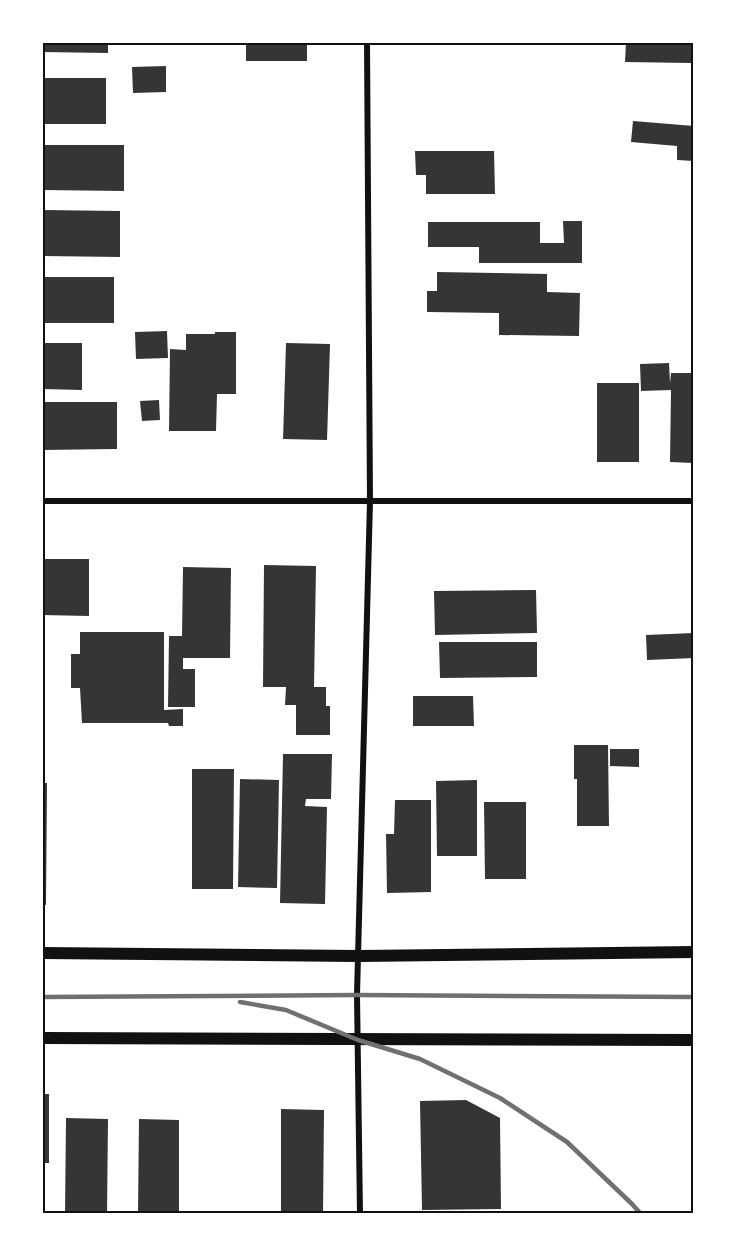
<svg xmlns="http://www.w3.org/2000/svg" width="736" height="1256" viewBox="0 0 736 1256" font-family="'Playfair Display',serif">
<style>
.building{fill:#353535}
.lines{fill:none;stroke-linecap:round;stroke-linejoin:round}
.minor{stroke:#111;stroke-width:6}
.secondary{stroke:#111;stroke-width:12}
.rail{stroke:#707070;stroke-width:4.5}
.neatline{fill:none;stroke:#111;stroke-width:2}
</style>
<rect width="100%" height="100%" fill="#fff"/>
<g class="building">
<polygon points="42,42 108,42 108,53 42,52"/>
<rect x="246" y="42" width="61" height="19"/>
<polygon points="626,42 694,42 694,49 692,49 691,63 625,62"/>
<polygon points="166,66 166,92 133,93 132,67"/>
<rect x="42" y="78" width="64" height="46"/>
<polygon points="633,121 694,126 694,161 677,160 677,146 631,142"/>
<polygon points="42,145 124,145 124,191 42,190"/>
<polygon points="415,151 494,151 495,194 426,194 426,175 416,175"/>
<polygon points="42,210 120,211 120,257 42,256"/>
<polygon points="563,221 582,221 582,263 479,263 479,247 428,247 428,222 540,222 540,243 564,243"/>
<polygon points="437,272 547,274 547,292 580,293 579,336 499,335 499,313 427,312 427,291 437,291"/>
<rect x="42" y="277" width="72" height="46"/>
<polygon points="167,331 168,358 136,359 135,332"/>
<polygon points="215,332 236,332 236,394 217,394 216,431 169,431 170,349 186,350 186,334 215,334"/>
<polygon points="42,343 82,343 82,390 42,389"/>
<polygon points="286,343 330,344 327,440 283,439"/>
<polygon points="669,363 670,383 671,373 694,373 694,463 670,462 671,390 641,391 640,364"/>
<rect x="597" y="383" width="42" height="79"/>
<polygon points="159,400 160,420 142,421 140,401"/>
<polygon points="42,402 117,402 117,449 42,450"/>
<polygon points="42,559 89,559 89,616 42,615"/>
<polygon points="264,565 316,566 314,687 326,687 326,706 330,706 330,735 296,735 296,705 285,705 286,687 263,687"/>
<polygon points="183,567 231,568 230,658 183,658 183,669 195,669 195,707 168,707 169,636 182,636"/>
<polygon points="536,590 537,633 435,635 434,591"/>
<polygon points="80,632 164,632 164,710 183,709 183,726 169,726 168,723 82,723 80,688 71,688 71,654 80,654"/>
<polygon points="694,633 694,658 647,660 646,635"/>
<polygon points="439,642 537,642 537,677 440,678"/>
<polygon points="413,696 473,696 474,726 413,726"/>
<polygon points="574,745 608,745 609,826 577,826 577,779 574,779"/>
<polygon points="610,749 639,749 639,767 610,766"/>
<polygon points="283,754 332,754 331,799 306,799 305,806 327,807 325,904 280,903"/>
<polygon points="192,769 234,769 233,889 192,889"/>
<polygon points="240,779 279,780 277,888 238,887"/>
<polygon points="477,780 477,856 437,856 436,781"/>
<polygon points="42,783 47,783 46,905 42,905"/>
<polygon points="395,800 431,800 431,892 387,893 386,834 394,834"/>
<polygon points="484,802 526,802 526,879 485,879"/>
<rect x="42" y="1094" width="7" height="69"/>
<polygon points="466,1100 500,1118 501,1209 422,1210 420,1101"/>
<polygon points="281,1109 324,1110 323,1214 281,1214"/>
<polygon points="66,1118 108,1119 107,1214 65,1214"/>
<polygon points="139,1119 179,1120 179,1214 138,1214"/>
</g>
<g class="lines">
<g class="minor">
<polyline points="42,501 694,501"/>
<polyline points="360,1214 357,995 370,501 367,42"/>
</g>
<g class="secondary">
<polyline points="42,953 359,956 694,952"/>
<polyline points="42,1038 694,1040"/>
</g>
<g class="rail">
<polyline points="42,997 357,995 694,997"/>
<polyline points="240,1002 286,1010 358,1040 420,1059 500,1098 567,1142 632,1204 641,1214"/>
</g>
</g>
<rect width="736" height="1256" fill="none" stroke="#ffffff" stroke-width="87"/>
<rect x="44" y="44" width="648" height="1168" class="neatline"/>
</svg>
